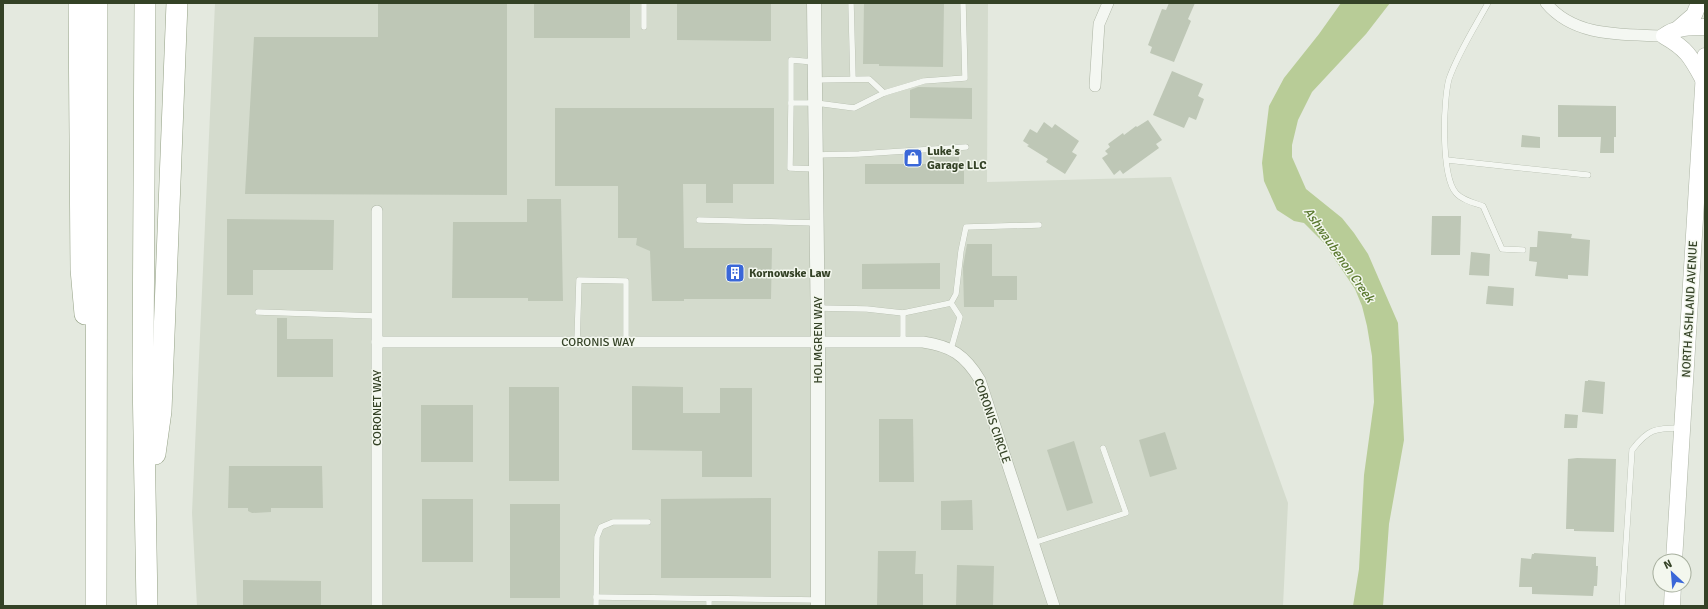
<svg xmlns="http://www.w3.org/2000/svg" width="1708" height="609" viewBox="0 0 1708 609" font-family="Signika,sans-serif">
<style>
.built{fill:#d4dbcd}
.water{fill:#b8cc97}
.building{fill:#bec7b6}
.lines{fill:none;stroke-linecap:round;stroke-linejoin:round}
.service-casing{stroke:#acb4a4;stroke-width:6}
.minor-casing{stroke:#acb4a4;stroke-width:12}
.tertiary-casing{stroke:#acb4a4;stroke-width:15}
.secondary-casing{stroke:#acb4a4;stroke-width:17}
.motorway-casing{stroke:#94a185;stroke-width:22}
.service{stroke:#f4f7f2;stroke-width:5.5}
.minor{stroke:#f4f7f2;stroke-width:11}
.tertiary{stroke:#f4f7f2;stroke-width:14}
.secondary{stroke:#fff;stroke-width:16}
.motorway{stroke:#fff;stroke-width:21}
.labels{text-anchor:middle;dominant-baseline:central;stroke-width:3;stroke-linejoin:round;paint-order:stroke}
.poi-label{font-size:12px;font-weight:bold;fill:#344226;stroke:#f3f7ee;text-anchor:start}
.street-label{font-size:12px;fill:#344226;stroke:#f3f7ee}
.water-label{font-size:13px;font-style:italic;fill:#59782e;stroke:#f3f7ee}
</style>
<rect width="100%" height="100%" fill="#e4e9df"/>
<polygon class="built" points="215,3 988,3 987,182 1171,177 1288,503 1283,606 197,606 192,513"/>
<polygon class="water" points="1341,3 1390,3 1366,34 1312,92 1298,120 1292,145 1292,157 1306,189 1342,218 1354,233 1368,254 1398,323 1404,440 1389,524 1383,606 1353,606 1359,569 1364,475 1374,402 1372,356 1367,326 1362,306 1355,289 1324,243 1304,223 1294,221 1277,210 1264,181 1262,163 1269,106 1284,78 1319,34"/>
<g class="building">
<polygon points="378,3 507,3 507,195 245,194 254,37 378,37"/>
<rect x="534" y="3" width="96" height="35"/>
<polygon points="677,3 771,3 771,41 677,40"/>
<polygon points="864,3 944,3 943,67 879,66 879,64 863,64"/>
<polygon points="1169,3 1195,3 1188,19 1191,21 1174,62 1150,53 1152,47 1148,45 1162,9 1166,10"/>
<polygon points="1172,71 1203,84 1198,96 1204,99 1196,120 1189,117 1184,128 1153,115"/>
<polygon points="918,87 972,88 972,119 910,118 910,90"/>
<polygon points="1558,105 1616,106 1616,137 1614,137 1614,153 1600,153 1601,137 1558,137"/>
<polygon points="555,108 774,108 774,184 733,184 733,203 706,203 706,184 683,184 684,248 772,248 771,299 684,299 684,301 652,301 650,251 636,245 637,238 618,238 618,186 555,186"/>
<polygon points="1148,120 1162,140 1156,144 1159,148 1123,174 1120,170 1114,175 1102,158 1108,154 1105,151 1110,147 1108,144 1123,133 1124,135 1136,126 1137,127"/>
<polygon points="1044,122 1052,128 1055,124 1079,141 1072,152 1077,155 1065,174 1046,162 1048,159 1027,146 1029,145 1023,141 1030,129 1037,133"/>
<polygon points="1522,135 1540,137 1540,148 1521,147"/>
<polygon points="930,157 959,157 959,171 964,171 964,184 865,184 865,164 929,164"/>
<polygon points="527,199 561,199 563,301 528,301 528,298 452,298 453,222 527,222"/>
<polygon points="1432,216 1461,216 1460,255 1431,255"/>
<polygon points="227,219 334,220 333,270 253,270 253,295 227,295"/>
<polygon points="1538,231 1572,234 1571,238 1590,240 1588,276 1568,275 1568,279 1535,276 1537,262 1529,261 1530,247 1537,247"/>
<polygon points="967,244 992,244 992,276 1017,276 1017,300 994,300 994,307 964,307 963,267"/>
<polygon points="1471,252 1490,254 1489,276 1469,275"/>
<polygon points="940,263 940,289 862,289 862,264"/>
<polygon points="1488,286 1514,288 1513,306 1486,304"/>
<polygon points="277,318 287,318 287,339 333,339 333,377 277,377"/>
<polygon points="1588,380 1605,382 1603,414 1582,412 1585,381 1588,381"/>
<polygon points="632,386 683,387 683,413 720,413 720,388 752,388 752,477 702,477 702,451 632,450"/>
<rect x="509" y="387" width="50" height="94"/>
<rect x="421" y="405" width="52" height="57"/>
<polygon points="1565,414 1578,415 1577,428 1564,428"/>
<polygon points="879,419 913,419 914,482 879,482"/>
<polygon points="1165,432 1177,469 1150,477 1139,440"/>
<polygon points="1074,441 1093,503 1067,511 1047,450"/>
<polygon points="1577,458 1616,459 1614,532 1574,531 1574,529 1566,529 1568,459"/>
<polygon points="229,466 322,466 323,508 271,508 271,512 252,513 248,511 248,508 228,508"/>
<polygon points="771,498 771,578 661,578 661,499"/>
<rect x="422" y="499" width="51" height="63"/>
<polygon points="972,500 973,530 941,530 941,501"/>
<rect x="510" y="504" width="50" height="94"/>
<polygon points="878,551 916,551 915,574 923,574 923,606 877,606"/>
<polygon points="1534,553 1596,557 1596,566 1598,566 1597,586 1594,586 1593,596 1532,594 1532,587 1519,587 1521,558 1531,559 1532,554 1534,554"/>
<polygon points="957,565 994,566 993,606 956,606"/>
<polygon points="243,580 321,581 321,606 243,606"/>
</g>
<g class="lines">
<g class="service-casing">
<g id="service">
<polyline points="644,3 644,27"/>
<polyline points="851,3 853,79"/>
<path d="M1488,3C1475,27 1458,53 1449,79C1443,101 1441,176 1456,193C1462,200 1474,203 1483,206L1502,249L1523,250"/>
<polyline points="815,80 869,79 884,93 854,108 816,103 791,103 790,168 816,169"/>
<polyline points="884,93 924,81 965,78 963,3"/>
<polyline points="791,103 791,60 814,62"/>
<polyline points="816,155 859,154 966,147"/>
<polyline points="1447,160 1588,175"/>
<polyline points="699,220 817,223"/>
<polyline points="818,308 867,309 903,313 951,303 956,294 961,251 966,227 1039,225"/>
<polyline points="258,312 377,316"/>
<polyline points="903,313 903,342"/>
<polyline points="577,342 579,280 626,281 626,342"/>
<polyline points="951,349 960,317 951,303"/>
<polyline points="1033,543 1126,513 1103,448"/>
<polyline points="596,597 818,600"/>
<polyline points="596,606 597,537 601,527 613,522 648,522"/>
<polyline points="709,606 709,599"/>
<path d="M1622,606L1632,450C1648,429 1655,428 1681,428"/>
</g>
</g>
<g class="minor-casing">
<g id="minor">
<path d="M1546,3C1575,38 1623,34 1664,36"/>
<polyline points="1095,86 1099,24 1108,3"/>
<polyline points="377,211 377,606"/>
<path d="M377,342H923C951,346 965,355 980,380L1054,606"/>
</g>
</g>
<g class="tertiary-casing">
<polyline id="tertiary" points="814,3 818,342 818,606"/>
</g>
<g class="secondary-casing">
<g id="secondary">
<polyline points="1679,28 1694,15 1699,3"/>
<path d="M1703,79C1691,57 1687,49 1664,36C1676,27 1690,27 1705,27"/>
<polyline points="1674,561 1705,56"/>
<polyline points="1672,606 1673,585"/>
</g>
</g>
<g class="motorway-casing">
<g id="motorway">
<polyline points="79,3 81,269 85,314"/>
<polyline points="145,3 143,374 147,606"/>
<polyline points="155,454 161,411 177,3"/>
<polyline points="96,606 97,3"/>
</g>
</g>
<use href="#service" class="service"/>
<use href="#minor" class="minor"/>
<use href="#tertiary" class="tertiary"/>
<use href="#secondary" class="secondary"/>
<use href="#motorway" class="motorway"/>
</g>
<defs>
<g id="shop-square" transform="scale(1)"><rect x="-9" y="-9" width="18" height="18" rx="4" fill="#3a67d8" stroke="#f3f7ee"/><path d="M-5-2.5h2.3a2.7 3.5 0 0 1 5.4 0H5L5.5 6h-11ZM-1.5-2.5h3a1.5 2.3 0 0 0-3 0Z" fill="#fff"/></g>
<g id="building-square" transform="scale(1)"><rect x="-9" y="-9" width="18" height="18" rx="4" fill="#3a67d8" stroke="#f3f7ee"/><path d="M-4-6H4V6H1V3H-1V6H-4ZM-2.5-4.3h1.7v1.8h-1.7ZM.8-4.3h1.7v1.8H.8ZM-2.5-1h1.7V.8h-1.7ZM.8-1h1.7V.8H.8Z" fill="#fff"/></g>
</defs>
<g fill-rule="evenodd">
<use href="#shop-square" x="913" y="158"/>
<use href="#building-square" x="735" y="273"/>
</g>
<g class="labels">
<g class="poi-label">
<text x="927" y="151">Luke's<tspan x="927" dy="14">Garage LLC</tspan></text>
<text x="749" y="273">Kornowske Law</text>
</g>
<g class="street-label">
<text transform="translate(1690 309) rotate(-87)">NORTH ASHLAND AVENUE</text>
<text transform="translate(818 340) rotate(-90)">HOLMGREN WAY</text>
<text x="598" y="342">CORONIS WAY</text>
<text transform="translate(377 408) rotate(-90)">CORONET WAY</text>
<text transform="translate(992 421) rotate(71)">CORONIS CIRCLE</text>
</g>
<g class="water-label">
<text transform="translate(1339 255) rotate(55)">Ashwaubenon Creek</text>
</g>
</g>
<rect width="1708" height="609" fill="none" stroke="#344226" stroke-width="8"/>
<g transform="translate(1672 573) rotate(334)"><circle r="19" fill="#f3f7ee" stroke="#a7af9e"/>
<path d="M0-3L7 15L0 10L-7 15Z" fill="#3a67d8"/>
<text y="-6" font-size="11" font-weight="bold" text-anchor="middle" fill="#344226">N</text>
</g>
</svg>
